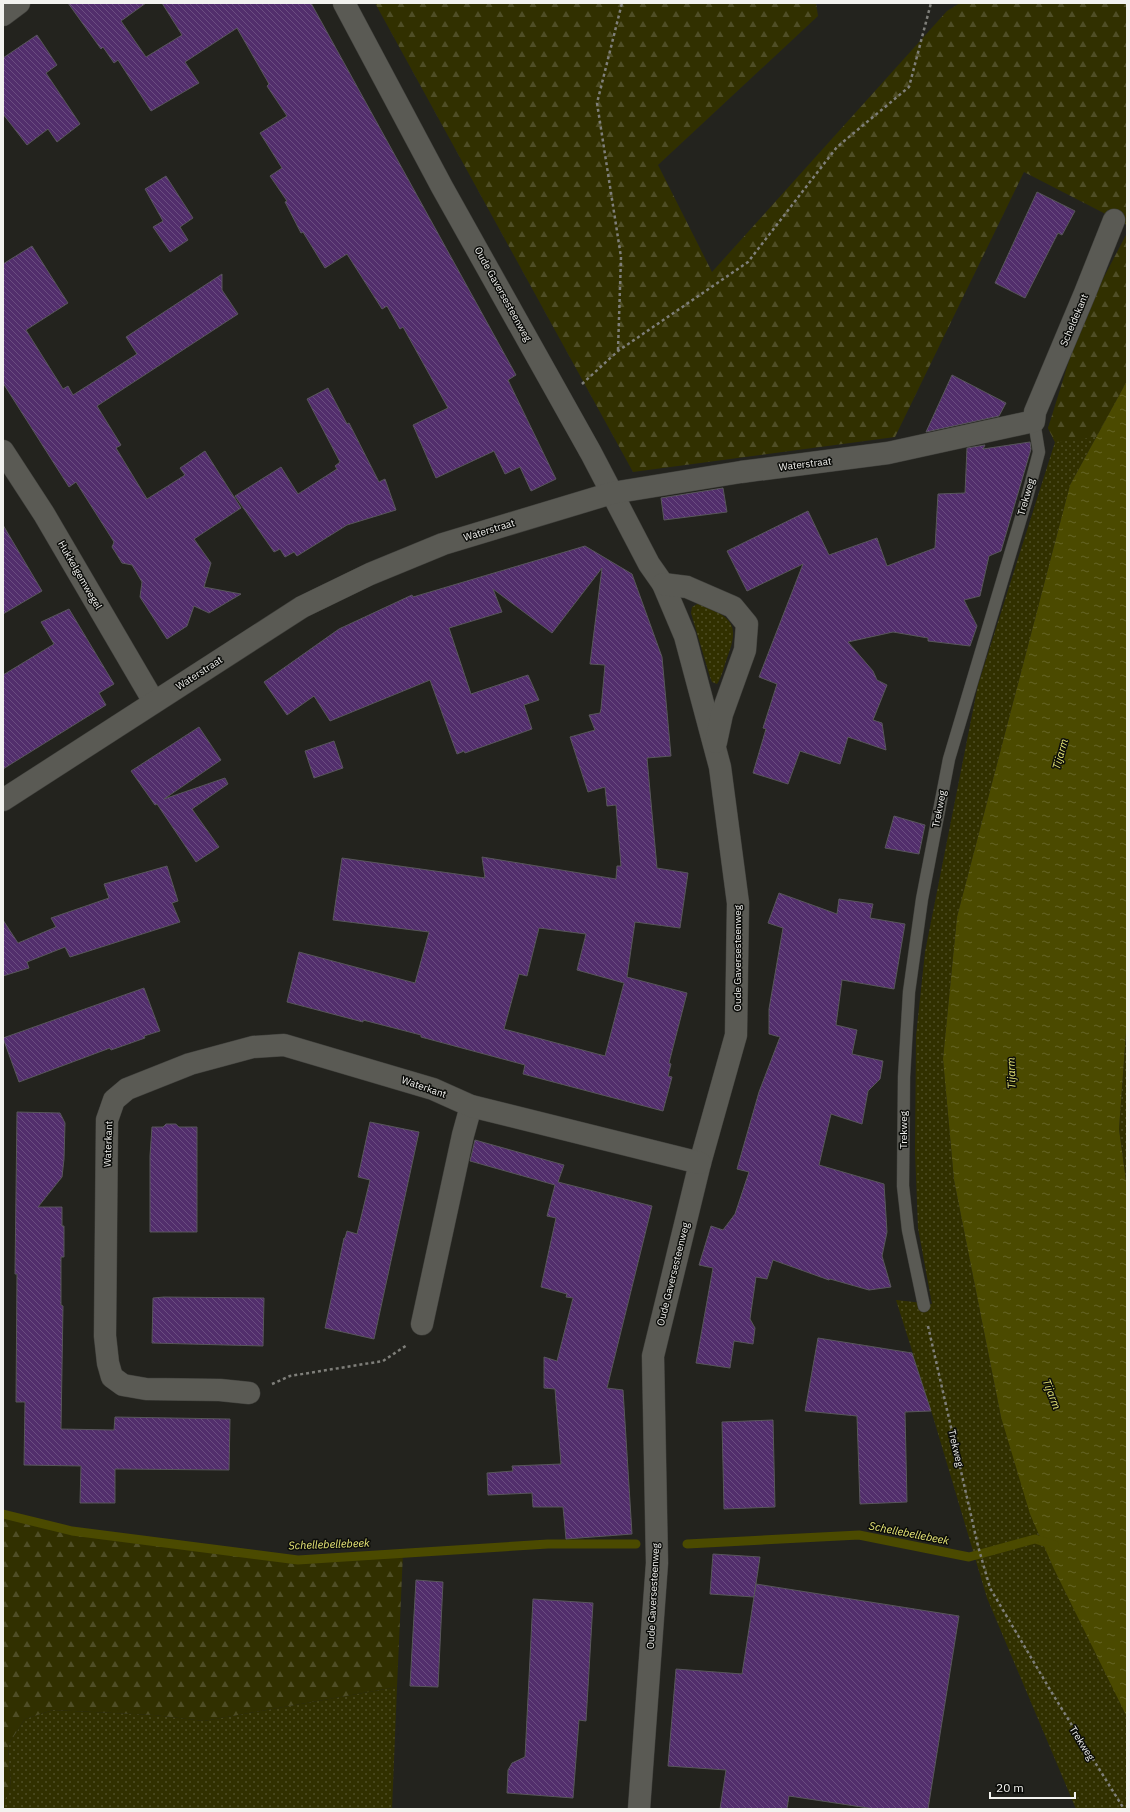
<svg xmlns="http://www.w3.org/2000/svg" width="1130" height="1812" viewBox="0 0 1130 1812" font-family="'IBM Plex Sans',sans-serif">
<style>
.green{fill:url(#green-dots)}
.forest{fill:url(#forest-firs)}
.water{fill:url(#water-ripples)}
.lines{fill:none;stroke-linecap:round;stroke-linejoin:round}
.stream{stroke:#4b4a00;stroke-width:9}
.building{fill:url(#building-back-hatch);stroke:#58565b;fill-rule:evenodd}
.lane-casing{stroke:#3f3f3b;stroke-width:13}
.street-casing{stroke:#3f3f3b;stroke-width:23}
.secondary-casing{stroke:#3f3f3b;stroke-width:23}
.path{stroke:#7f7f7a;stroke-width:2.5;stroke-dasharray:3 3;stroke-linecap:butt}
.lane{stroke:#5a5a54;stroke-width:12}
.street{stroke:#5a5a54;stroke-width:22}
.secondary{stroke:#5a5a54;stroke-width:22}
.labels{text-anchor:middle;dominant-baseline:central;stroke-width:3;stroke-linejoin:round;paint-order:stroke}
.street-label{font-size:10px;fill:#f2f2ef;stroke:#0c0d0a}
.water-label{font-size:11px;font-style:italic;fill:#eae977;stroke:#0c0d0a}
</style>
<defs>
<pattern id="green-dots" width="8" height="8" patternUnits="userSpaceOnUse"><rect width="8" height="8" fill="#313000"/><path d="M2 2h.1M6 6h.1" fill="none" stroke="#4f4e26" stroke-width="1.8" stroke-linecap="round"/></pattern>
<pattern id="forest-firs" width="22" height="20" patternUnits="userSpaceOnUse"><rect width="22" height="20" fill="#313000"/><path d="M5 1l3.5 6h-7zM16 11l3.5 6h-7z" fill="#4f4e26"/></pattern>
<pattern id="water-ripples" width="26" height="14" patternUnits="userSpaceOnUse"><rect width="26" height="14" fill="#4b4a00"/><path d="M2 4q2-2 4 0t4 0M15 11q2-2 4 0t4 0" fill="none" stroke="#656526"/></pattern>
<pattern id="building-back-hatch" width="6" height="6" patternUnits="userSpaceOnUse"><rect width="6" height="6" fill="#522e6c"/><path d="M-1 5l2 2M0 0l6 6M5-1l2 2" fill="none" stroke="#6b4d81"/></pattern>
</defs>
<rect width="100%" height="100%" fill="#23231e"/>
<g class="green">
<polygon points="1127,233 1127,381 1070,485 957,917 943,1059 954,1180 1001,1417 1127,1717 1127,1809 1076,1809 987,1598 934,1420 896,1300 932,1304 918,1228 915,1152 916,1036 925,952 978,685 1055,442 1048,428"/>
<path d="M699,603C731,618 741,623 727,658C724,666 722,677 717,684L712,682L710,677L691,613L692,607Z"/>
<polygon points="1127,1019 1127,1187 1119,1129"/>
<polygon points="397,1687 392,1809 3,1809 3,1803 11,1787 8,1745 25,1719 53,1710 154,1715 204,1721"/>
</g>
<g class="forest">
<polygon points="375,3 816,3 818,16 658,165 712,272 947,11 960,3 1127,3 1127,225 1024,172 895,437 633,472"/>
<polygon points="1127,233 1127,381 1096,437 1055,442 1048,428 1082,319"/>
<polygon points="3,1514 72,1531 298,1560 403,1553 397,1687 204,1721 154,1715 53,1710 25,1719 8,1745 11,1787 3,1803"/>
</g>
<polygon class="water" points="1127,381 1127,1019 1119,1129 1127,1188 1127,1717 1054,1569 1030,1514 1001,1417 954,1180 943,1059 957,917 1070,485"/>
<g class="lines">
<g class="stream">
<polyline points="3,1514 72,1531 298,1560 548,1544 636,1544"/>
<polyline points="687,1544 859,1535 969,1557 1035,1539 1054,1545"/>
</g>
</g>
<g class="building">
<polygon points="68,3 146,3 121,21 146,57 182,35 162,3 311,3 516,375 508,380 556,479 531,491 520,467 505,474 494,451 436,478 413,425 448,408 403,327 400,329 387,306 382,309 347,254 325,268 303,232 301,233 285,202 287,201 270,176 282,168 260,133 287,116 267,86 269,84 237,28 185,62 199,83 151,111 118,60 114,63 103,47 101,49"/>
<polygon points="37,35 57,65 46,73 80,124 57,142 48,129 27,145 3,114 3,58"/>
<polygon points="166,176 193,218 180,227 188,240 170,252 153,227 163,221 145,189"/>
<polygon points="1037,192 1075,211 1062,235 1058,233 1025,298 995,283"/>
<polygon points="32,246 68,303 26,330 63,389 68,386 73,395 137,354 126,337 222,274 222,290 238,314 97,406 121,445 116,448 147,499 185,475 180,468 205,451 241,508 194,539 211,563 204,587 241,594 209,613 194,606 187,626 167,639 140,597 142,582 132,565 122,563 112,547 114,542 76,482 69,487 3,383 3,264"/>
<polygon points="952,375 1006,403 999,416 926,432"/>
<polygon points="328,388 347,424 349,423 379,482 385,479 396,510 347,525 297,556 294,552 285,557 280,549 274,552 235,496 281,467 298,494 337,469 335,466 340,462 307,399"/>
<polygon points="1030,442 1031,449 1001,551 989,556 980,596 964,600 977,626 970,646 928,641 928,638 893,632 848,642 873,671 877,680 887,685 873,720 882,723 886,750 848,737 840,764 800,751 788,784 753,773 766,729 763,728 777,684 759,677 803,564 747,591 727,551 808,511 829,555 877,538 887,566 935,548 938,494 965,493 967,448 985,445 983,449"/>
<polygon points="723,488 727,512 664,520 661,498"/>
<polygon points="3,525 42,591 3,614"/>
<path d="M585,546L632,574L662,657L671,756L647,758L657,868L688,873L680,928L635,922L627,977L687,993L669,1063L671,1064L668,1076L672,1077L663,1111L523,1074L525,1065L421,1037V1035L363,1020V1022L287,1002L299,952L415,983L429,932L333,920L342,858L485,878L482,857L616,879L617,866H621L616,805L607,806L605,787L588,792L570,737L595,730L589,715L600,713L601,709L605,665L590,664L602,568L552,633L493,589L502,612L449,628L471,694L528,675L539,700L524,705L532,729L465,753L464,751L457,754L430,680L330,721L314,696L287,715L264,682L339,629L412,595L413,597ZM539,928L586,934L577,970L624,983L605,1056L504,1029L519,974L527,976Z"/>
<polygon points="69,609 114,684 99,693 106,705 3,769 3,675 54,644 41,622"/>
<polygon points="199,727 221,760 164,799 225,778 228,784 192,809 219,847 196,862 157,804 155,805 131,771"/>
<polygon points="334,741 343,768 314,778 305,751"/>
<polygon points="894,816 925,825 919,854 885,848"/>
<polygon points="167,866 178,901 172,903 180,922 70,957 65,947 27,962 29,968 3,976 3,920 18,943 56,927 51,918 109,898 104,884"/>
<polygon points="779,893 837,914 839,899 873,904 870,918 905,924 894,989 842,980 836,1025 857,1030 852,1054 883,1061 880,1079 868,1091 862,1124 831,1114 819,1165 884,1184 887,1232 882,1256 891,1287 869,1290 830,1279 829,1280 773,1260 767,1279 756,1277 750,1319 755,1328 753,1344 734,1341 730,1368 696,1363 713,1268 699,1265 711,1226 723,1230 735,1214 749,1172 737,1169 759,1092 780,1037 769,1034 769,1009 783,928 768,923"/>
<polygon points="144,988 160,1031 144,1036 145,1038 111,1050 110,1048 19,1082 3,1038"/>
<polygon points="17,1112 60,1113 65,1123 64,1159 62,1177 38,1207 62,1207 62,1226 64,1226 64,1257 61,1257 61,1305 63,1306 61,1429 114,1430 115,1417 230,1419 229,1470 115,1469 115,1503 80,1503 81,1466 24,1465 25,1402 16,1402 17,1274 15,1274"/>
<polygon points="370,1122 419,1132 374,1339 325,1328 344,1238 345,1238 347,1231 357,1234 370,1180 358,1177"/>
<polygon points="166,1124 176,1124 179,1127 197,1127 197,1232 150,1232 150,1156 152,1127 163,1127"/>
<polygon points="475,1140 564,1165 558,1182 652,1206 607,1388 623,1390 632,1534 566,1539 563,1507 533,1507 532,1493 488,1495 487,1473 513,1471 512,1466 561,1464 555,1389 544,1388 544,1357 557,1361 573,1298 566,1297 567,1294 541,1287 556,1218 547,1216 555,1185 470,1161"/>
<polygon points="164,1297 264,1298 263,1346 152,1343 153,1298"/>
<polygon points="818,1338 912,1353 931,1411 905,1412 907,1502 860,1504 857,1416 805,1411"/>
<polygon points="773,1420 775,1507 724,1509 722,1422"/>
<polygon points="713,1554 760,1557 754,1597 710,1594"/>
<polygon points="416,1580 443,1582 438,1687 410,1686"/>
<polygon points="756,1584 959,1616 928,1809 875,1809 789,1796 787,1809 720,1809 726,1770 668,1766 676,1669 742,1674"/>
<polygon points="533,1599 593,1603 586,1721 579,1720 573,1798 507,1793 508,1770 512,1763 525,1757"/>
</g>
<g class="lines">
<g class="lane-casing">
<polyline id="lane" points="924,1306 908,1230 903,1186 904,1077 909,992 922,899 949,759 1026,501 1039,452 1034,421"/>
</g>
<g class="street-casing">
<g id="street">
<polyline points="344,3 442,187 591,453 649,564 663,584 685,636 720,767 738,903 736,1035 700,1163 653,1356 657,1563 639,1809"/>
<polyline points="3,451 44,514 154,702"/>
<polyline points="663,584 687,587 733,607 747,624 745,650 722,714 716,742"/>
<polyline points="3,800 302,607 370,574 443,544 612,493 741,472 888,453 1034,421 1035,412 1085,293 1114,220"/>
<polyline points="422,1324 463,1135 471,1106"/>
<polyline points="249,1393 220,1390 146,1389 123,1385 112,1377 108,1363 105,1336 107,1120 114,1100 127,1089 190,1064 253,1047 284,1045 433,1089 471,1106 700,1163"/>
</g>
</g>
<g class="secondary-casing">
<polyline id="secondary" points="3,15 19,3"/>
</g>
<g class="path">
<polyline points="618,350 621,257 597,103 622,3"/>
<polyline points="582,384 618,351 748,262 837,147 909,87 931,3"/>
<polyline points="928,1326 978,1546 990,1588 1052,1693 1124,1809"/>
<polyline points="272,1384 290,1376 383,1361 407,1345"/>
</g>
<use href="#lane" class="lane"/>
<use href="#street" class="street"/>
<use href="#secondary" class="secondary"/>
</g>
<g class="labels">
<g class="street-label">
<text transform="translate(503 294) rotate(61)">Oude Gaversesteenweg</text>
<text transform="translate(1074 320) rotate(-67)">Scheldekant</text>
<text transform="translate(805 464) rotate(-7)">Waterstraat</text>
<text transform="translate(1026 497) rotate(-74)">Trekweg</text>
<text transform="translate(489 530) rotate(-17)">Waterstraat</text>
<text transform="translate(80 575) rotate(60)">Hukkelgemwegel</text>
<text transform="translate(199 673) rotate(-33)">Waterstraat</text>
<text transform="translate(939 809) rotate(-79)">Trekweg</text>
<text transform="translate(737 958) rotate(-90)">Oude Gaversesteenweg</text>
<text transform="translate(424 1087) rotate(19)">Waterkant</text>
<text transform="translate(903 1130) rotate(-90)">Trekweg</text>
<text transform="translate(108 1144) rotate(-88)">Waterkant</text>
<text transform="translate(673 1274) rotate(-76)">Oude Gaversesteenweg</text>
<text transform="translate(956 1448) rotate(77)">Trekweg</text>
<text transform="translate(653 1596) rotate(-87)">Oude Gaversesteenweg</text>
<text transform="translate(1082 1743) rotate(58)">Trekweg</text>
</g>
<g class="water-label">
<text transform="translate(1060 754) rotate(-74)">Tijarm</text>
<text transform="translate(1011 1073) rotate(-92)">Tijarm</text>
<text transform="translate(1052 1394) rotate(69)">Tijarm</text>
<text transform="translate(909 1533) rotate(11)">Schellebellebeek</text>
<text transform="translate(329 1544) rotate(-2)">Schellebellebeek</text>
</g>
</g>
<rect width="1130" height="1812" fill="none" stroke="#f2f2ef" stroke-width="8"/>
<path d="M990 1792v6h85v-6" fill="none" stroke="#f2f2ef" stroke-width="2"/>
<text x="996" y="1792" font-size="12" fill="#f2f2ef" stroke="#0c0d0a" stroke-width="3" paint-order="stroke">20 m</text>
</svg>
